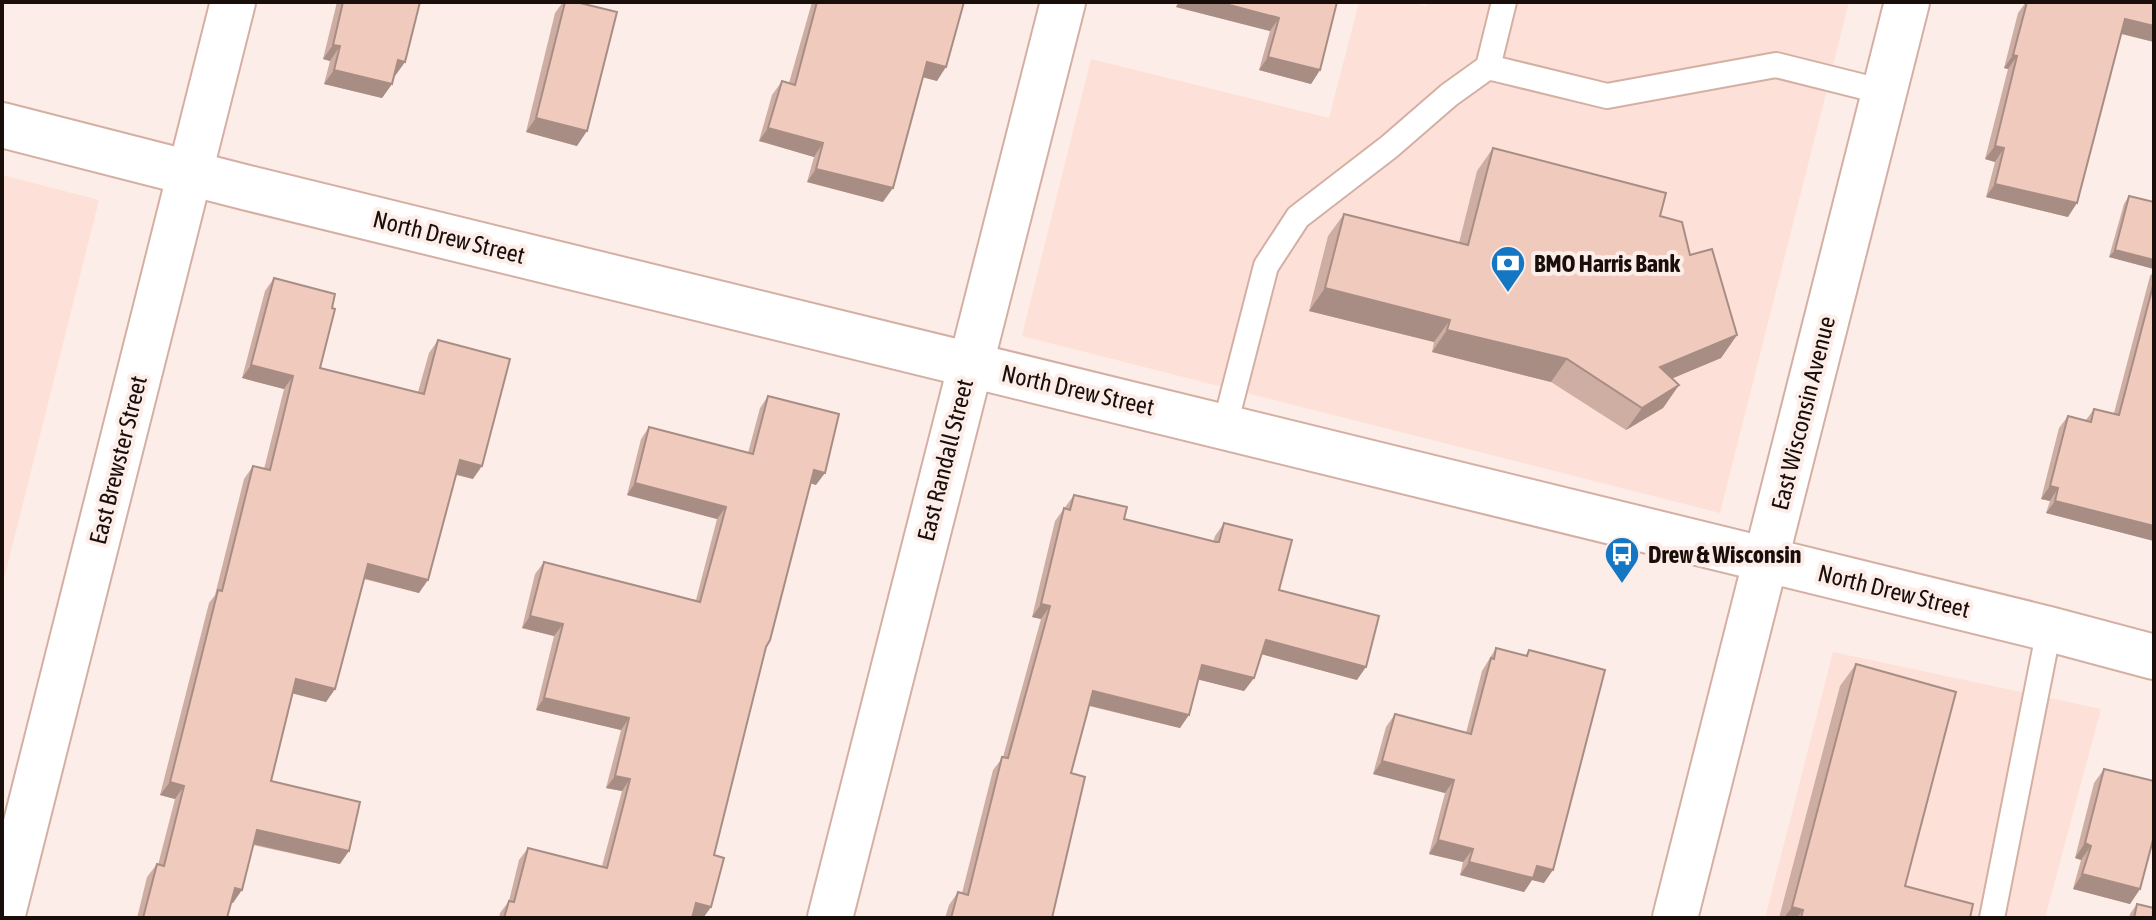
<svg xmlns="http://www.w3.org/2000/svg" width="2156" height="920" viewBox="0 0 2156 920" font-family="'Asap Condensed',sans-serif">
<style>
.built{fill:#fde1d8}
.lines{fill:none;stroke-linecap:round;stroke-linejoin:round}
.service-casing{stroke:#d4afa3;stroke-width:28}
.minor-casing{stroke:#d4afa3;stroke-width:48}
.tertiary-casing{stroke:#d4afa3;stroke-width:48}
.secondary-casing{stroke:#d4afa3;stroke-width:48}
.service{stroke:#fff;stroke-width:24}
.minor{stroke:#fff;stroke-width:44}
.tertiary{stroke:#fff;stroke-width:44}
.secondary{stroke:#fff;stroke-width:44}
.wall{fill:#ceaea3}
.shaded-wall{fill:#a88d84}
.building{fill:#f0cabd;stroke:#a88d84;stroke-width:2}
.labels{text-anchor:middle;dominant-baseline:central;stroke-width:8;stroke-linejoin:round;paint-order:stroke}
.street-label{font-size:24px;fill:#1a0e0a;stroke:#fcede8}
.poi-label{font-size:24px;font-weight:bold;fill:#1a0e0a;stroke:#fcede8;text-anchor:start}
</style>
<rect width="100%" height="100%" fill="#fcede8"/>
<g class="built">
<polygon points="1359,2 1409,2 1426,6 1427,2 1849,2 1720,513 1022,336 1091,59 1329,118"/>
<polygon points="2,175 99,200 2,587"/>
<polygon points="1833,652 2101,709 2045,918 1765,918"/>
</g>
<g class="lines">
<g class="service-casing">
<g id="service">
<polyline points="1488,67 1504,2"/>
<polyline points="1225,425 1266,266 1298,217 1389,147 1449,95 1488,67 1607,96 1776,65 1884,92"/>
<polyline points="1992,918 2049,629"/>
</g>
</g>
<g class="minor-casing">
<g id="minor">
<polyline points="2,918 233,2"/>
<polyline points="830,918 1063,2"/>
</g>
</g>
<g class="tertiary-casing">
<polyline id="tertiary" points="2,125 248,188 2049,629 2154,657"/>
</g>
<g class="secondary-casing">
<polyline id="secondary" points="1675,918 1907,2"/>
</g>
<use href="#service" class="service"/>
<use href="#minor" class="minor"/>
<use href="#tertiary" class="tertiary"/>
<use href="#secondary" class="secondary"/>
</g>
<g class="wall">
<polygon points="337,2 420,2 405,62 394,76 392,84 382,98 324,84 330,61 323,59"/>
<polygon points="563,2 576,2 577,146 526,132 555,13"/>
<polygon points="812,2 964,2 937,81 923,77 883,202 807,182 814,157 759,141 772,95 782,81 789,83"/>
<polygon points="1178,2 1337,2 1320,70 1311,84 1259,70 1270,31 1176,7"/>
<polygon points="2026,2 2154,2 2154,42 2121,34 2068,217 1986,197 1995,162 1985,159 2008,69 2004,68 2018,13"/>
<polygon points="1493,148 1660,216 1690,255 1737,335 1721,358 1672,378 1679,385 1663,408 1626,430 1551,382 1432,352 1434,342 1309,311 1328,236 1344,214 1459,243 1477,171"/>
<polygon points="2129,196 2154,202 2154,269 2109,257 2124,204"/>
<polygon points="2154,271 2154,541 2046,513 2050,501 2041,499 2059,428 2068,416 2086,420 2094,409 2114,413 2150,276"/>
<polygon points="274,278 320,368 418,392 429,353 438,340 473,479 456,475 419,593 364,579 335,689 326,702 293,693 271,781 340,864 253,845 233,903 231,903 227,918 137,918 147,877 157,864 158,865 175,799 160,795 209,603 215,595 244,479 253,466 264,469 284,389 242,378 265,291"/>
<polygon points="768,396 816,485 811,483 766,647 714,855 711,907 703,918 692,916 692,918 499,918 500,913 509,901 519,860 528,848 602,866 622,791 606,788 621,730 536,710 554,636 522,628 535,574 544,562 696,600 717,519 627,495 641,439 649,427 748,453 760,408"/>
<polygon points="1074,495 1124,519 1213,542 1215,536 1224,523 1279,590 1357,680 1261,654 1254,678 1244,691 1198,679 1180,728 1089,706 1071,773 1052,918 945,918 949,905 958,892 962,893 993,770 1003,757 1041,619 1032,617 1055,521"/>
<polygon points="1496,648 1525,656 1529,650 1544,883 1532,880 1524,892 1460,875 1463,862 1429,854 1445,793 1373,774 1386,727 1395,714 1466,733 1482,671"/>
<polygon points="1856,664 1905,886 1970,918 1779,918 1840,686"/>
<polygon points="2104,769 2140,889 2130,904 2073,889 2081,860 2075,858 2094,783"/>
<polygon points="2137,904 2154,918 2129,918 2130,914"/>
</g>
<g class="shaded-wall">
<polygon points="1180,2 1218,2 1279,18 1270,31 1176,7"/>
<polygon points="2125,19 2154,26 2154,42 2115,32"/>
<polygon points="333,45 340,46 330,61 323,59"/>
<polygon points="2013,55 2017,56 2008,69 2004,68"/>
<polygon points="1268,57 1320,70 1311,84 1259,70"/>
<polygon points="398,60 405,62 395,76 388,74"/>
<polygon points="927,62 946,67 937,81 918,76"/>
<polygon points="334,70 392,84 382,98 324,84"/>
<polygon points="536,118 587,131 577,146 526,132"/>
<polygon points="768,128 823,143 814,157 759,141"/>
<polygon points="1995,146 2004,148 1995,162 1985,159"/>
<polygon points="816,169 893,188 883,202 807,182"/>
<polygon points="1995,184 2077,203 2068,217 1986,197"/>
<polygon points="2115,250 2154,260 2154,269 2109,257"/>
<polygon points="1325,288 1450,320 1434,342 1309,311"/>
<polygon points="1447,330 1567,359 1551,382 1432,352"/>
<polygon points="1737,335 1721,358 1645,390 1660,367"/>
<polygon points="251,365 293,376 284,389 242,378"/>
<polygon points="1679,385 1663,408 1626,430 1642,408"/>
<polygon points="460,460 482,466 473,479 451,473"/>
<polygon points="814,470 825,473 816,485 806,482"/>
<polygon points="635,483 726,507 717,519 627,495"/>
<polygon points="2050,486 2058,488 2050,501 2041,499"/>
<polygon points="2055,501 2154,526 2154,541 2046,513"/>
<polygon points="368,564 428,580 419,593 359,577"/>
<polygon points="1041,604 1050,606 1041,619 1032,617"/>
<polygon points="530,616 563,624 554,636 522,628"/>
<polygon points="1266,640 1366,667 1357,680 1257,653"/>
<polygon points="1202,665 1254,678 1244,691 1192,678"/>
<polygon points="296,679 335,689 326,702 287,692"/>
<polygon points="1093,691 1189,715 1180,728 1083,704"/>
<polygon points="544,698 629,718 621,730 536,710"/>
<polygon points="1382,761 1454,780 1445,793 1373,774"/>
<polygon points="615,776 630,779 622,791 606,788"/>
<polygon points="170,782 184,786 175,799 160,795"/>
<polygon points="257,830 349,851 340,864 248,843"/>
<polygon points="1438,840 1473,849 1463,862 1429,854"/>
<polygon points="2085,843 2091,846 2081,860 2075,858"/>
<polygon points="1469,862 1537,866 1553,870 1544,883 1532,880 1524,892 1460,875"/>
<polygon points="2082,874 2140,889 2130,904 2073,889"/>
<polygon points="235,888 242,890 233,903 226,901"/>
<polygon points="696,903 711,907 703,918 687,915"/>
<polygon points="1792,907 1803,910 1797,918 1784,918"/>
</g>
<g class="building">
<polygon points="343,2 420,2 405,62 398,60 392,84 334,70 340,46 333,45"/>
<polygon points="565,2 576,2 617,12 587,131 536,118"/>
<polygon points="817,2 964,2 946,67 927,62 893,188 816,169 823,143 768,128 782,81 795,85"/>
<polygon points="1218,2 1337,2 1320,70 1268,57 1279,18"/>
<polygon points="2027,2 2154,2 2154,26 2125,19 2077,203 1995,184 2004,148 1995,146 2017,56 2013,55"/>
<polygon points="1493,148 1666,193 1660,216 1682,222 1690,255 1712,249 1737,335 1660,367 1679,385 1642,408 1567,359 1447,330 1450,320 1325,288 1344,214 1468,245"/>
<polygon points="2129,196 2154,202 2154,260 2115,250"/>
<polygon points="274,278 335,294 332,308 335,309 320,368 424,394 438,340 510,359 482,466 460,460 428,580 368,564 335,689 296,679 271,781 360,802 349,851 257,830 242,890 235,888 227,918 143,918 157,864 164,866 184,786 170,782 218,590 222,591 253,466 270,470 293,376 251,365"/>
<polygon points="2154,282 2154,526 2055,501 2058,488 2050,486 2068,416 2091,422 2094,409 2119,415"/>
<polygon points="768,396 839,414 825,473 814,470 770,640 766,647 714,855 724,858 711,907 696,903 692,918 504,918 509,901 514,902 528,848 607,868 630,779 615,776 629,718 544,698 563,624 530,616 544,562 700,602 726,507 635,483 649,427 753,454"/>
<polygon points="1074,495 1127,507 1124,519 1216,542 1219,542 1224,523 1292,540 1279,590 1379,616 1366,667 1266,640 1254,678 1202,665 1189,715 1093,691 1071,773 1085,777 1052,918 951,918 958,892 968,895 1002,757 1008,758 1050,606 1041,604 1064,508 1070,510"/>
<polygon points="1496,648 1527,656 1529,650 1605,670 1553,870 1537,866 1533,878 1469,862 1473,849 1438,840 1454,780 1382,761 1395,714 1471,734 1491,658 1494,659"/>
<polygon points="1856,664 1956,692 1905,886 1973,904 1970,918 1801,918 1803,910 1792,907"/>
<polygon points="2104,769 2154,781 2154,836 2140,889 2082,874 2091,846 2085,843"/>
<polygon points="2137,904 2154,908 2154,918 2134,918"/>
</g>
<defs>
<g id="bank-pin" transform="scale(1.8)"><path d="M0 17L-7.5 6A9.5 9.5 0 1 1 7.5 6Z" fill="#1577c3" stroke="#fcede8"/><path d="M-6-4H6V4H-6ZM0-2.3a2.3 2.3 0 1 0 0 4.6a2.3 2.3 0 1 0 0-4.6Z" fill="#fff"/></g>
<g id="bus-pin" transform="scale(1.8)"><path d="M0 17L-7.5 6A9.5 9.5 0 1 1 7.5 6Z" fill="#1577c3" stroke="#fcede8"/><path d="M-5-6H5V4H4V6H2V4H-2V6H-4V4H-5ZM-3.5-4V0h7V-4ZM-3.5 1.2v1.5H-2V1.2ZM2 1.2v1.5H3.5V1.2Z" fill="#fff"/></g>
</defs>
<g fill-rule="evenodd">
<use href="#bank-pin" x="1508" y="263"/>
<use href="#bus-pin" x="1622" y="554"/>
</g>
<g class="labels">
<g class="street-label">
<text transform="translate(449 237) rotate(14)">North Drew Street</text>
<text transform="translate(1078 390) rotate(13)">North Drew Street</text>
<text transform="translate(1803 413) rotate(-76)">East Wisconsin Avenue</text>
<text transform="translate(118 460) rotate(-76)">East Brewster Street</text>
<text transform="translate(945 460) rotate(-76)">East Randall Street</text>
<text transform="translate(1894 591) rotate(14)">North Drew Street</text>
</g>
<g class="poi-label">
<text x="1534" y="263">BMO Harris Bank</text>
<text x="1648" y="554">Drew &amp; Wisconsin</text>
</g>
</g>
<rect width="2156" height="920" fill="none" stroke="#1a0e0a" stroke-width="8"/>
</svg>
